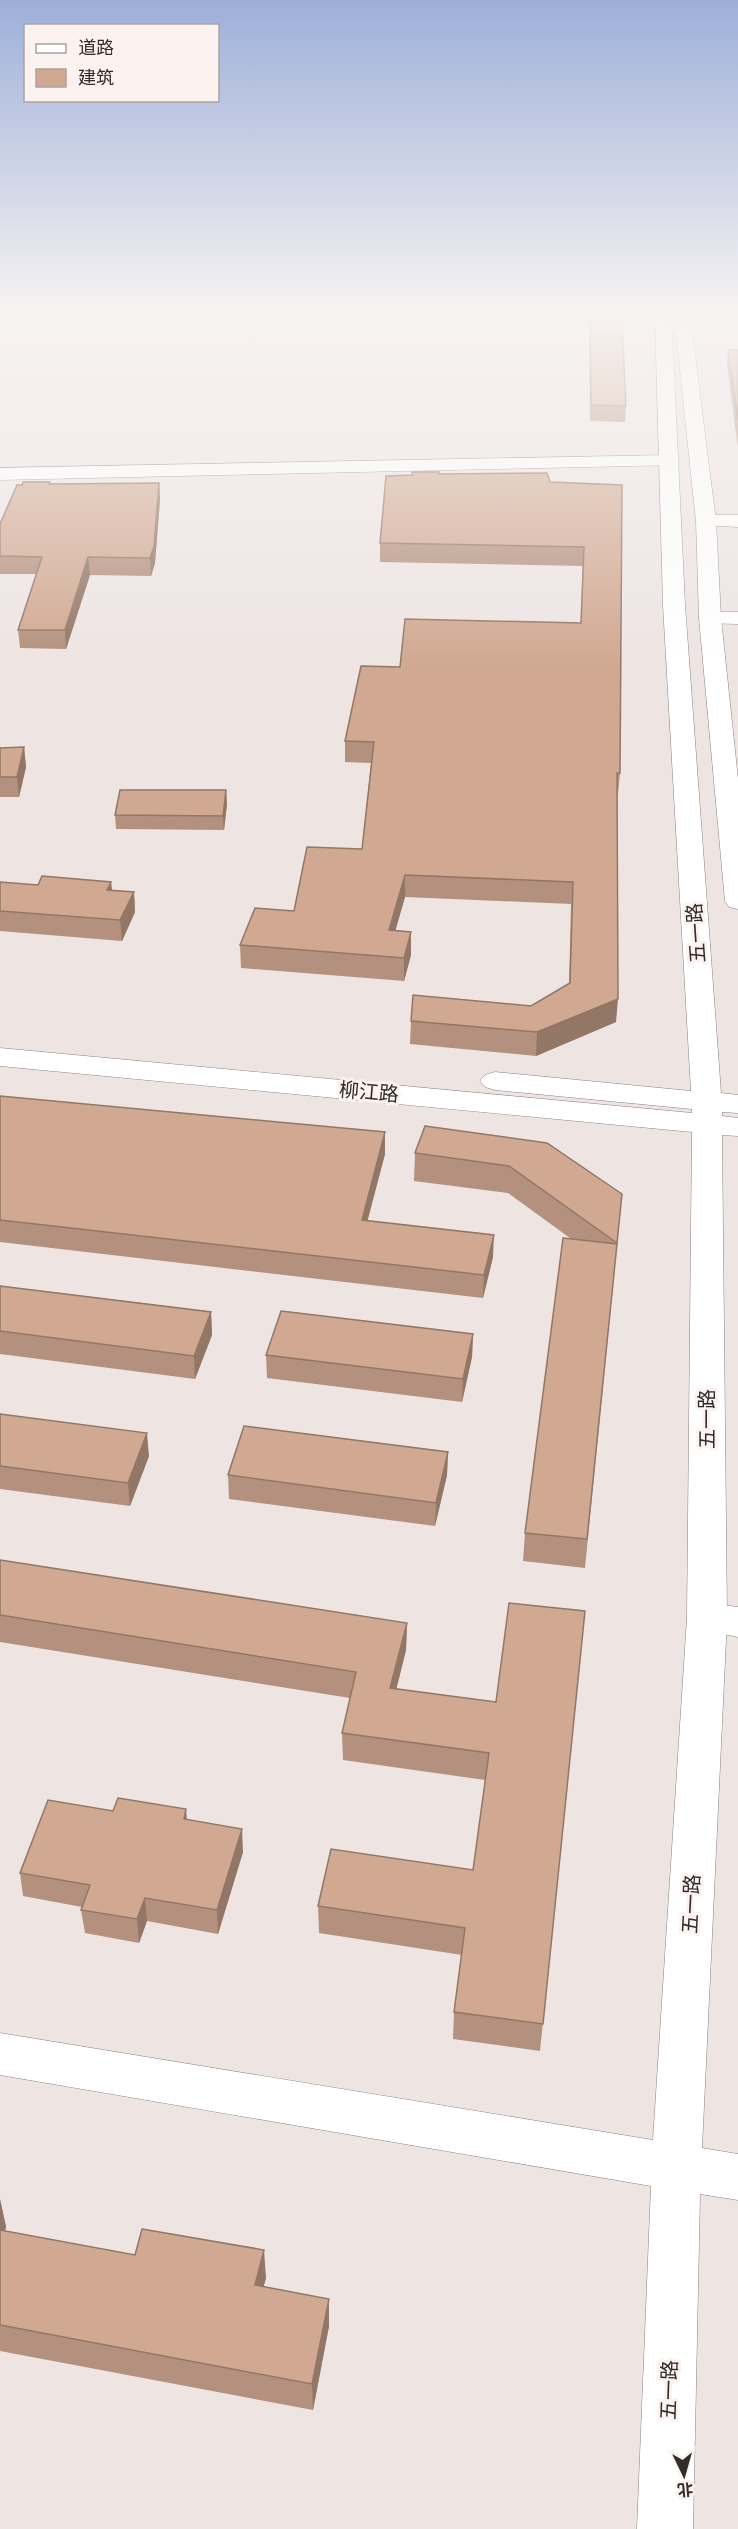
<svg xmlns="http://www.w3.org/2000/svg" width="738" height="2529" viewBox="0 0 738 2529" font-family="'DM Sans','Noto Sans SC',sans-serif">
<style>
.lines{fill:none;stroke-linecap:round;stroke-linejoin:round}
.minor-casing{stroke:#8b8381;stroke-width:1}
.tertiary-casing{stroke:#8b8381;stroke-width:1}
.minor{fill:#fff;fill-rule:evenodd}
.tertiary{fill:#fff;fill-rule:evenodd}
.wall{fill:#b4917e}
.shaded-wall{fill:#927666}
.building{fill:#d1a992;stroke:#927666;stroke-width:1.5}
.labels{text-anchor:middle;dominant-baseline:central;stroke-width:6;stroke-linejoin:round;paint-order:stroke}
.street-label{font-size:20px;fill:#2f2c2b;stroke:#fcf2f0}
</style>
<rect width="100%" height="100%" fill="#eee5e3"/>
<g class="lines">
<g class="minor-casing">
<g id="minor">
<polygon points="670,455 677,457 679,461 677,465 0,480 0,468"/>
<polygon points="706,515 738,515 738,527 699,525 696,521 699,517"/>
<polygon points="710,612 738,612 738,624 702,623 699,618 702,613"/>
<polygon points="707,1603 738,1607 738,1637 693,1628 687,1618 693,1608"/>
</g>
</g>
<g class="tertiary-casing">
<g id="tertiary">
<polygon points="655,309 671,309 685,605 721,1093 738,1095 738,1113 722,1112 722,1116 738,1118 738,1136 722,1135 727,1618 702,2148 738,2154 738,2200 700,2194 693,2529 637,2529 651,2186 0,2075 0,2033 653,2140 687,1618 692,1132 0,1066 0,1048 692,1113 692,1109 495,1090 485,1087 480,1081 485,1075 495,1072 691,1091 663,605"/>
<polygon points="684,327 692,332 716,521 721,618 738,779 738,909 729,907 725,901 699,618 696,521 676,332"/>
</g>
</g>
<use href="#minor" class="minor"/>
<use href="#tertiary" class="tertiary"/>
</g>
<g class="wall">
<polygon points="589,309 617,309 626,406 625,422 590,421"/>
<polygon points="728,350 738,350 738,448 727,365"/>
<polygon points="412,472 550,482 622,485 620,773 618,794 617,794 616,1022 536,1056 410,1044 411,1021 531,1006 569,984 571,904 405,897 395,931 411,955 404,981 241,968 240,945 294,911 362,849 371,763 345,762 345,741 400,667 581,623 583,566 380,562 380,543 412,475"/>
<polygon points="159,483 160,499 155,563 151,576 90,575 66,649 20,648 18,630 36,574 0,574 0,524 50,484"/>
<polygon points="24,747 26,767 19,797 0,797 0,748"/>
<polygon points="226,790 227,804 224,830 116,829 115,815"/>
<polygon points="0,882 38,885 111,882 112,890 134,892 135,912 122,941 0,931"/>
<polygon points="0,1096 385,1154 367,1220 493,1257 483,1298 0,1242"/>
<polygon points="425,1126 622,1194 585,1568 523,1561 525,1533 570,1238 508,1193 414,1181 415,1153"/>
<polygon points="0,1286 211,1312 212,1335 195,1379 0,1354"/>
<polygon points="473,1334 472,1357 462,1402 267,1378 266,1355"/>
<polygon points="0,1414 149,1456 130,1506 0,1489"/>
<polygon points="448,1452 447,1475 435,1526 229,1499 228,1475"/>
<polygon points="0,1560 407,1623 406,1650 396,1689 496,1702 585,1611 540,2051 453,2039 454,2012 462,1955 319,1933 318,1906 473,1870 485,1780 343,1760 342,1733 350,1698 0,1642"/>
<polygon points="113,1811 187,1819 243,1852 218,1934 147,1921 139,1943 85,1933 81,1910 82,1907 23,1896 20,1873"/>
<polygon points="0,2199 6,2227 5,2231 135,2255 266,2278 263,2287 329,2326 313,2410 0,2351"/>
</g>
<g class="shaded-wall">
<polygon points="159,483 160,499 155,563 151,576 150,558"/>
<polygon points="88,557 90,575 66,649 65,630"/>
<polygon points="24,747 26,767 19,797 17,777"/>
<polygon points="226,790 227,804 224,830 223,816"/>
<polygon points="405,875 405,897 389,953 389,930"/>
<polygon points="111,882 113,902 107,890"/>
<polygon points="134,892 135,912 122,941 120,920"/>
<polygon points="411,932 411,955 404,981 404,958"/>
<polygon points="618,999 616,1022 536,1056 537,1032"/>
<polygon points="385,1132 385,1154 362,1242 362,1220"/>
<polygon points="494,1235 493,1257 483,1298 484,1275"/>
<polygon points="211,1312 212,1335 195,1379 194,1356"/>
<polygon points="473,1334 472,1357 462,1402 463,1379"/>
<polygon points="147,1433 149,1456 130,1506 128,1483"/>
<polygon points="448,1452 447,1475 435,1526 436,1503"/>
<polygon points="407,1623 406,1650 390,1715 390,1688"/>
<polygon points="186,1809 188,1833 184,1819"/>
<polygon points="242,1829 243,1852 218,1934 217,1910"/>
<polygon points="145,1898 147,1921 139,1943 137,1919"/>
<polygon points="0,2199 6,2227 0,2245"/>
<polygon points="264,2250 266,2278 257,2312 255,2285"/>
<polygon points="329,2299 329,2326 313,2410 312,2384"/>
</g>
<g class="building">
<polygon points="590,309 617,309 622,324 626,406 591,405"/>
<polygon points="728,350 738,350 738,420"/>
<polygon points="412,472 439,472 439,474 547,473 550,482 622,485 620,773 617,773 618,999 537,1032 411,1021 413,995 531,1006 570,983 573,882 405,875 389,930 411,932 404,958 240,945 255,908 294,911 307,847 362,849 374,742 345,741 361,666 400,667 405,619 581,623 584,547 380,543 386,476 413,475"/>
<polygon points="23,482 50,482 49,484 159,483 154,546 150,558 88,557 65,630 18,630 42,557 0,556 0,524 17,485 22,485"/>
<polygon points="24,747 17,777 0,777 0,748"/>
<polygon points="120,790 226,790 223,816 115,815"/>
<polygon points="42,876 111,882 107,890 134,892 120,920 0,911 0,882 38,885"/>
<polygon points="0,1096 385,1132 362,1220 494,1235 484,1275 0,1220"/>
<polygon points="425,1126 547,1143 622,1194 617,1243 509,1166 415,1153"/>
<polygon points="563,1238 617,1244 587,1539 525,1533"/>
<polygon points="0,1286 211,1312 194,1356 0,1331"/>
<polygon points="281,1311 473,1334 463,1379 266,1355"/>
<polygon points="0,1414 147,1433 128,1483 0,1466"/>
<polygon points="244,1426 448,1452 436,1503 228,1475"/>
<polygon points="0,1560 407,1623 390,1688 496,1702 509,1603 585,1611 543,2024 454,2012 465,1928 318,1906 331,1849 473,1870 489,1753 342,1733 356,1672 0,1615"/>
<polygon points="118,1798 186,1809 184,1819 242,1829 217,1910 145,1898 137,1919 81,1910 90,1885 20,1873 48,1800 113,1811"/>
<polygon points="142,2229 264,2250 255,2285 329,2299 312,2384 0,2325 0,2230 135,2255"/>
</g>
<linearGradient id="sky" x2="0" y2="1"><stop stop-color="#9dafd9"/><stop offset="0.47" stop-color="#f7f3f2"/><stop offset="1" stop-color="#f7f3f2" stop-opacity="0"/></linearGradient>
<rect width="738" height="663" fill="url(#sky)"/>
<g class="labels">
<g class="street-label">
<text transform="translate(696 933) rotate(-94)">五一路</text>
<text transform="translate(369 1092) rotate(5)">柳江路</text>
<text transform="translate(707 1419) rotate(-90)">五一路</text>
<text transform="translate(691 1904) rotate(-87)">五一路</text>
<text transform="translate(669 2390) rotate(-88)">五一路</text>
</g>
</g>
<rect x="24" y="24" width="195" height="78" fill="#fcf2f0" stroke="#aaa3a1" stroke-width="1.5"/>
<rect x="36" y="44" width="30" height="9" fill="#ffffff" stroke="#aaa3a1" stroke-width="1.5"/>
<text x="78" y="54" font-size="18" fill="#2f2c2b">道路</text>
<rect x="36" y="69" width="30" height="18" fill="#d1a992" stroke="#aaa3a1" stroke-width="1.5"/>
<text x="78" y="84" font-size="18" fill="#2f2c2b">建筑</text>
<g transform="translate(684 2475) rotate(175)" stroke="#fcf2f0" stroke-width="4.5" paint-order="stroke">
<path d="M0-4.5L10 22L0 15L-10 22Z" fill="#2f2c2b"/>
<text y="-9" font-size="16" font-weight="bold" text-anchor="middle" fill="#2f2c2b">北</text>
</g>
</svg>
